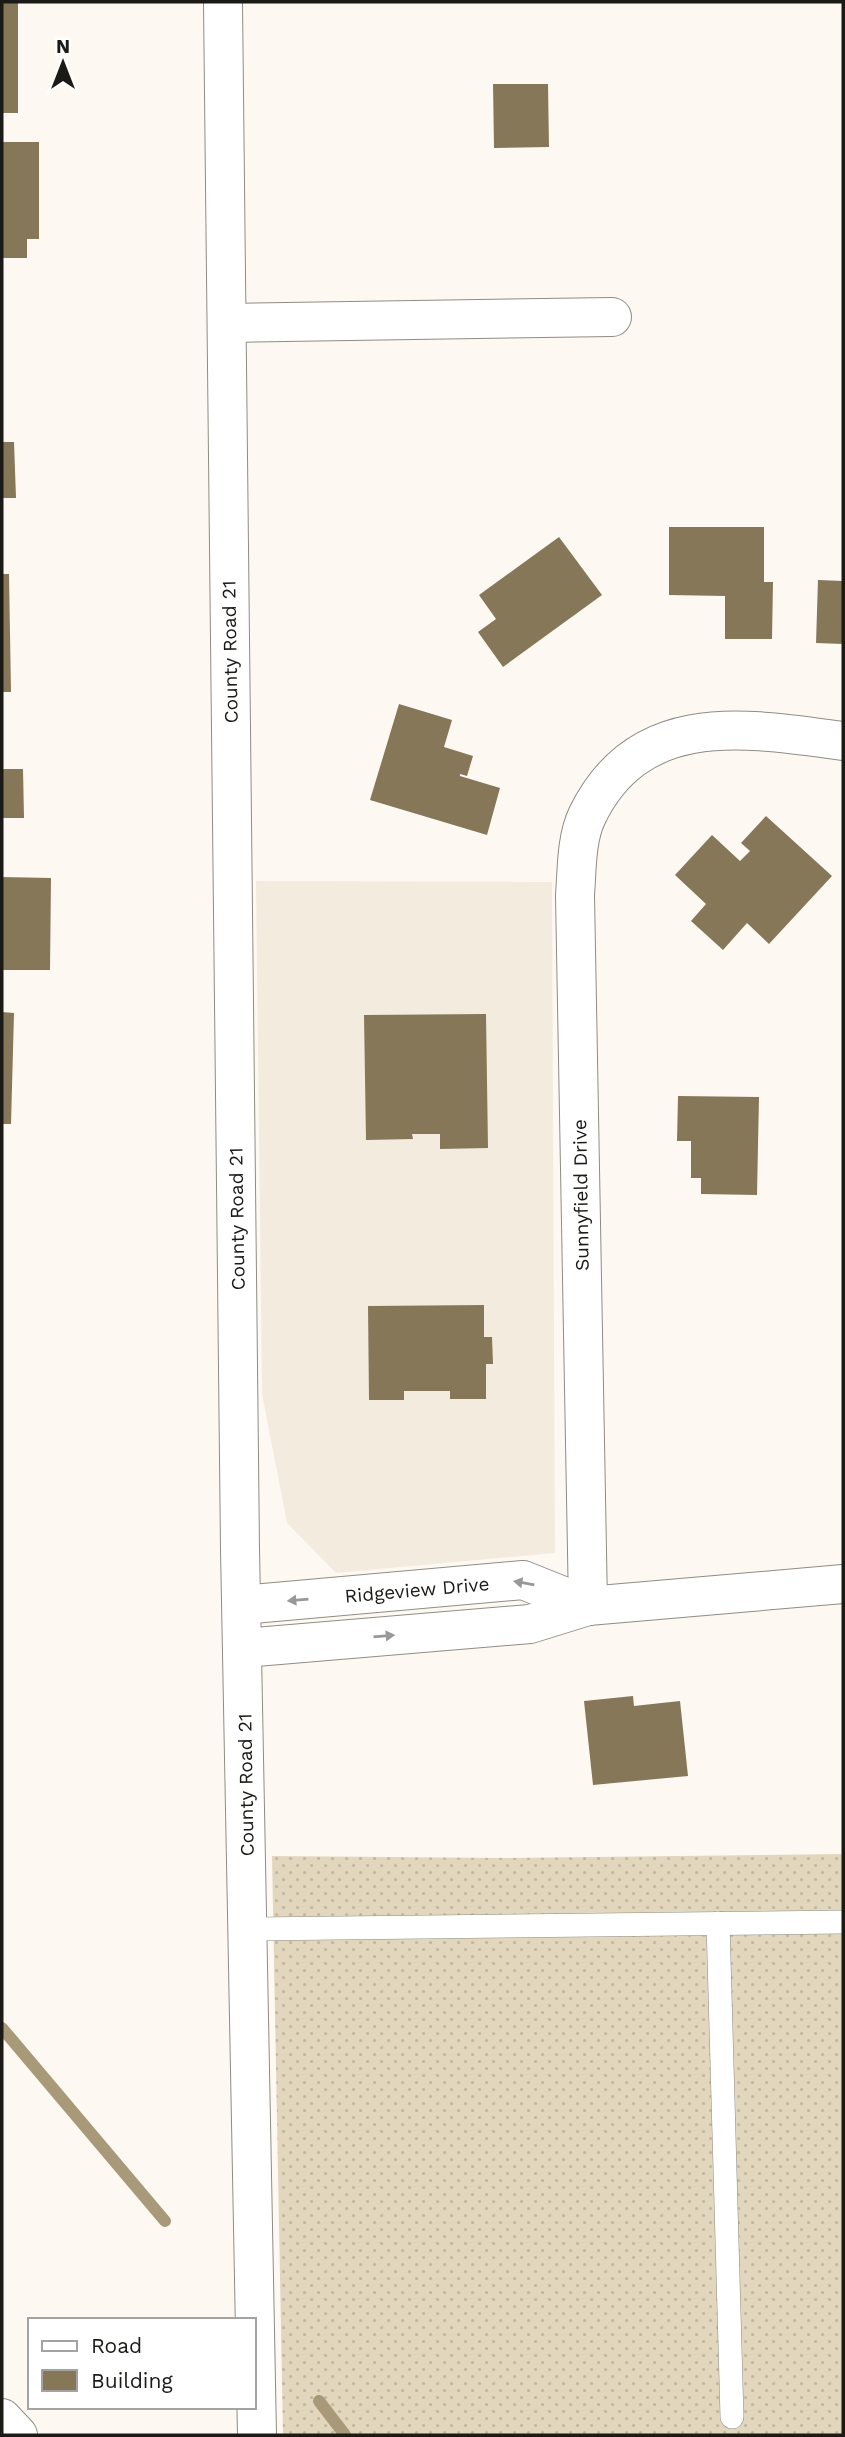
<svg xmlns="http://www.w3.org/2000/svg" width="845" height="2437" viewBox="0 0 845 2437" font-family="'Work Sans',sans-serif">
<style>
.built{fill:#f3ecde}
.grass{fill:url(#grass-dots)}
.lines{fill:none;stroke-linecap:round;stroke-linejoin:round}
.stream{stroke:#a89979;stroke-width:12}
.building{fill:#857758}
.lane-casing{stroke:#8f8c85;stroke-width:24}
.street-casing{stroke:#8f8c85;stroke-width:40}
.secondary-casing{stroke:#8f8c85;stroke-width:40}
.lane{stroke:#fff;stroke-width:23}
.street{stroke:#fff;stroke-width:38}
.secondary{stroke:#fff;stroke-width:38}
.oneway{fill:#989897}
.labels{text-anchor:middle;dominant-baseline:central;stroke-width:5;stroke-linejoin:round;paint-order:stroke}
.street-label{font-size:19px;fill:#1b1a17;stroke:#fff}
</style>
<defs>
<pattern id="grass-dots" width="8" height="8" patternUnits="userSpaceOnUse" patternTransform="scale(1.75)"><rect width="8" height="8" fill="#e2d6bd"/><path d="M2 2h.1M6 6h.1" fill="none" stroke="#c1b7a2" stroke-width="1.8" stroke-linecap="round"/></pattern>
</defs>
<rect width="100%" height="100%" fill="#fdf9f2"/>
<polygon class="built" points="256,881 552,882 555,1553 336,1573 287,1523 262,1394"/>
<polygon class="grass" points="843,1854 843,2435 283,2435 272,1856 507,1858"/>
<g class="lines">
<g class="stream">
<polyline points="2,2028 165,2221"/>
<polyline points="319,2401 345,2435"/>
</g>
</g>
<g class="building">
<rect x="2" y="2" width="16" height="111"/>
<polygon points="493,84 548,84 549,147 494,148"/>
<polygon points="2,142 39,142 39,239 27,239 27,258 2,258"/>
<polygon points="2,442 14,442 16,498 2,498"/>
<polygon points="669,527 764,527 764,582 773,582 772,639 725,639 725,596 669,595"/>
<polygon points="559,537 602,595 503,667 478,632 496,619 479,595"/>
<polygon points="2,574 9,574 11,692 2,692"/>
<polygon points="818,580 843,581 843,644 816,643"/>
<polygon points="399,704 452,720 444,747 473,756 467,776 460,774 460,776 500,788 487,835 370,800"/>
<polygon points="2,769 23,769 24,818 2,818"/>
<polygon points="766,816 832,876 769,944 747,923 723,950 691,921 706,904 675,875 712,835 740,861 750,851 741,843"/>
<polygon points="2,877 51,878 50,970 2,970"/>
<polygon points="2,1012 14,1013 11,1124 2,1124"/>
<polygon points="486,1014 488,1148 440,1149 440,1134 412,1134 413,1139 366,1140 364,1015"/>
<polygon points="678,1096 759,1097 757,1195 701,1194 701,1178 691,1178 691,1141 677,1141"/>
<polygon points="484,1305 484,1337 492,1337 493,1364 486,1364 486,1399 450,1399 450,1391 404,1391 404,1400 369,1400 368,1306"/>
<polygon points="633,1696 634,1706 680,1701 688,1776 593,1785 584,1701"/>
</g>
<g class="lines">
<g class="lane-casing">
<g id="lane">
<polyline points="718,1923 732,2417"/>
<polyline points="249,1929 843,1922"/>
</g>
</g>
<g class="street-casing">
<g id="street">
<polyline points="227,323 612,317"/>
<polyline points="242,1605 523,1580 588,1606"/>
<path d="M588,1606L575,895C577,870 576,839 587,816C639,708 746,728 843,741"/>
<polyline points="243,1648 530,1624 588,1606 843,1584"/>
<polyline points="2,2418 18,2435"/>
</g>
</g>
<g class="secondary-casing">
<polyline id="secondary" points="223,2 240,1549 257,2435"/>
</g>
<use href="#lane" class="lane"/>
<use href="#street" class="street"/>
<use href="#secondary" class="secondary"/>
</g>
<defs><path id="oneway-solid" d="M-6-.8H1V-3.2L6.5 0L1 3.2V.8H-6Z" transform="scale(1.75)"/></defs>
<g class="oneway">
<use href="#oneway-solid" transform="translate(524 1583) rotate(-170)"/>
<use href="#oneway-solid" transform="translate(298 1600) rotate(175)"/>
<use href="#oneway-solid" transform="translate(384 1636) rotate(-5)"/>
</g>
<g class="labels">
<g class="street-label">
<text transform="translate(230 652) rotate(-91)">County Road 21</text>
<text transform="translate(581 1195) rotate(-91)">Sunnyfield Drive</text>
<text transform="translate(237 1219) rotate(-91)">County Road 21</text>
<text transform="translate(417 1590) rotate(-5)">Ridgeview Drive</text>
<text transform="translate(246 1785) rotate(-91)">County Road 21</text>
</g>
</g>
<rect width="845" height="2437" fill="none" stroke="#1b1a17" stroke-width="7"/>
<rect x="28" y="2318" width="228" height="91" fill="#ffffff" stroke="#a4a3a2" stroke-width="2"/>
<rect x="42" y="2341" width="35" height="10" fill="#ffffff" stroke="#a4a3a2" stroke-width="2"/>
<text x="91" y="2353" font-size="21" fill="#1b1a17">Road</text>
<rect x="42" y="2370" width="35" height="21" fill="#857758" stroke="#a4a3a2" stroke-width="2"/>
<text x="91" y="2388" font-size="21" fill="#1b1a17">Building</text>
<g transform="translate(63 63)" stroke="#ffffff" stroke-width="5" paint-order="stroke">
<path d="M0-5L12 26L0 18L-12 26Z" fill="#1b1a17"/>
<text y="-10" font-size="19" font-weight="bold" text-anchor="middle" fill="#1b1a17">N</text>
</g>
</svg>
